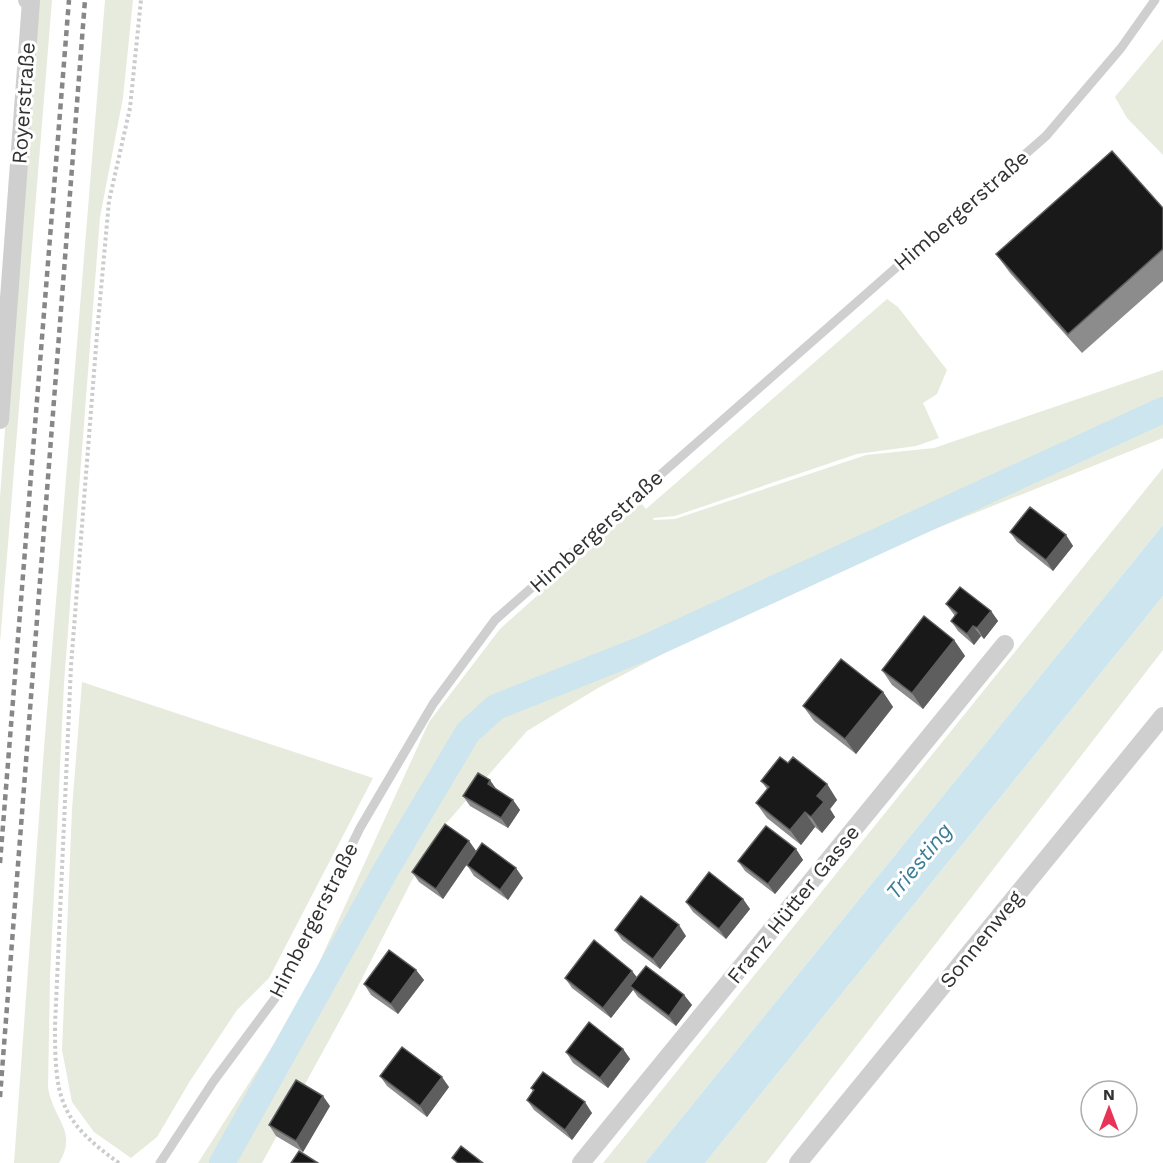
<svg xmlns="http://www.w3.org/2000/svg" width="1163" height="1163" viewBox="0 0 1163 1163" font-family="'Work Sans',sans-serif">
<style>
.green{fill:#e6ebdd}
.water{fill:#cce5ee}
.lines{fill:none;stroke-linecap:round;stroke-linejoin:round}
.canal{stroke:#cce5ee;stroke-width:26}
.path{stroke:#ccc;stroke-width:4;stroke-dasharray:3 3;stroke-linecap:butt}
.service{stroke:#cfcfcf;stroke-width:9}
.minor{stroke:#cfcfcf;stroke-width:18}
.rail{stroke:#878787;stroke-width:4.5;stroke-dasharray:6 4.5;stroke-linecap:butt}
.wall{fill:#8c8c8c}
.shaded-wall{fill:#5e5e5e}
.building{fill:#191919;stroke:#5e5e5e;stroke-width:1.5}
.labels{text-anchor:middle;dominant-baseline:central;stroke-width:6;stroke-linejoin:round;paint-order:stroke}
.street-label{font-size:21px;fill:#323232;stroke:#fff}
.water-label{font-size:22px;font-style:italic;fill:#3d7e97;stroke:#fff}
</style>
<rect width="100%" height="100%" fill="#fff"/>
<g class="green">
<polygon points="37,0 52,0 0,643 0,497"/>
<path d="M105,0H133L123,98L100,217L64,683L50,977L48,1088C54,1121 78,1131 59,1163H14L44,748Z"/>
<polygon points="1163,39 1163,155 1127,118 1115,97"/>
<polygon points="887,299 898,307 947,370 937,394 923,403 939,438 916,446 857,454 675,516 653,518 654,520 675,519 866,455 934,448 1163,370 1163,438 792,586 598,688 527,731 443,827 411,882 351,1000 262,1163 198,1163 302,1000 429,722 500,629 641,503 646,509"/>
<polygon points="1163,468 1163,525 645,1163 603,1163"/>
<polygon points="1163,596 1163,650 766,1163 705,1163"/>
<polygon points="82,682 373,778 269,978 237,1010 190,1081 157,1137 131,1158 94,1132 72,1102 62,1050 72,809"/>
</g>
<polygon class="water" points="1163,525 1163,596 705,1163 645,1163"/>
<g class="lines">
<polyline class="canal" points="222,1163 387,868 468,732 496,707 647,647 1163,410"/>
<path class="path" d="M119,1163C59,1120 55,1098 55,1026L71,666L97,334L109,201L130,108L141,0"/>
<polyline class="service" points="160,1163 213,1082 279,993 360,828 433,704 495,620 1046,136 1121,48 1155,0"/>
<g class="minor">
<polyline points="0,420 31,1 27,0"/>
<polyline points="581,1163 1005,644"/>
<polyline points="798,1163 1163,716"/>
</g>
<g class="rail">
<polyline points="0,863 69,0"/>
<polyline points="0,1097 85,0"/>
</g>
</g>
<g class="wall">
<polygon points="1163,208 1163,281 1082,353 1010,273 996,254"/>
<polygon points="1010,532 1066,535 1073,546 1053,571 1017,542"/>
<polygon points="946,604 991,611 998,621 984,639 981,636 974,645 958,631 951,621 955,616"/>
<polygon points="954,640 965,656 923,709 892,685 882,670"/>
<polygon points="883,692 893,707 856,754 814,721 803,706"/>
<polygon points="761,781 827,784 837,800 830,809 835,817 822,833 815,827 801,845 767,818 756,803 767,789"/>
<polygon points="496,789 513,800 520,810 508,828 470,806 463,796"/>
<polygon points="469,841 476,851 443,899 419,882 412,872"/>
<polygon points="796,849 803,860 775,894 745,871 738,861"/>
<polygon points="467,865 523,878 508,900 474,876"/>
<polygon points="743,899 750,909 726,939 693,912 686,902"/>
<polygon points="615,930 686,936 660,969 622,940"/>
<polygon points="416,970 424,980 398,1014 371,995 364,984"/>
<polygon points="637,977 684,995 692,1005 676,1026 638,997 633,990 611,1018 572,988 565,978"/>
<polygon points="623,1049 630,1059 608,1088 573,1063 566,1052"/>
<polygon points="380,1076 449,1087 427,1117 387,1086"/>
<polygon points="531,1088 592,1113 572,1140 534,1110 527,1100 533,1091"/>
<polygon points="330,1106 303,1152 276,1136 269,1125"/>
</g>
<g class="shaded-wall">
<polygon points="1066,535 1073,546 1053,571 1046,560"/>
<polygon points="991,611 998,621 984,639 977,628"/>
<polygon points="973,626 981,636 974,645 967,634"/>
<polygon points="954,640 965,656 923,709 912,693"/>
<polygon points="883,692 893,707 856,754 845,739"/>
<polygon points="490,780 497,790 488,784"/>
<polygon points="827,784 837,800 830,809 835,817 822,833 811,817 817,796"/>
<polygon points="513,800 520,810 508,828 501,818"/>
<polygon points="805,812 815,827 801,845 790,830"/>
<polygon points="469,841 476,851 443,899 436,889"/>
<polygon points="796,849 803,860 775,894 768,884"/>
<polygon points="516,868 523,878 508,900 500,890"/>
<polygon points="743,899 750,909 726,939 719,929"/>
<polygon points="679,925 686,936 660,969 653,959"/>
<polygon points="416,970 424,980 398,1014 391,1004"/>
<polygon points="632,971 640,981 630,986 633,990 611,1018 603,1008"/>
<polygon points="684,995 692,1005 676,1026 669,1016"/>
<polygon points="623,1049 630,1059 608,1088 600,1078"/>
<polygon points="442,1077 449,1087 427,1117 420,1106"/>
<polygon points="323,1096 330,1106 303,1152 296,1141"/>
<polygon points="585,1102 592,1113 572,1140 565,1130"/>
</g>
<g class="building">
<polygon points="1112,151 1163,208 1163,249 1068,334 996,254"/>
<polygon points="1030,507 1066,535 1046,560 1010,532"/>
<polygon points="960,587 991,611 977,628 973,626 967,634 951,621 957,613 946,604"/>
<polygon points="924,616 954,640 912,693 882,670"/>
<polygon points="841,659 883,692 845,739 803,706"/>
<polygon points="780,757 788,763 793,757 827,784 817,796 824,802 811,817 805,812 790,830 756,803 769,787 761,781"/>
<polygon points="478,773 490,780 488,784 513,800 501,818 463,796"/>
<polygon points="445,824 469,841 436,889 412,872"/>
<polygon points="766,826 796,849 768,884 738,861"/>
<polygon points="482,843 516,868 500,890 467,865"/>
<polygon points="709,872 743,899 719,929 686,902"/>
<polygon points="641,896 679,925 653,959 615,930"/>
<polygon points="594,940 632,971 603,1008 565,978"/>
<polygon points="389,950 416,970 391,1004 364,984"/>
<polygon points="646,966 684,995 669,1016 630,986"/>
<polygon points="589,1022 623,1049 600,1078 566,1052"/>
<polygon points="402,1047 442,1077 420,1106 380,1076"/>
<polygon points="543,1072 585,1102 565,1130 527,1100 534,1090 531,1088"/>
<polygon points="296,1080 323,1096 296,1141 269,1125"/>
<polygon points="461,1146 483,1163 458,1163 452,1158"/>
<polygon points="299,1151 318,1163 291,1163"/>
</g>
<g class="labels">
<g class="street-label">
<text transform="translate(23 103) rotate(-86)">Royerstraße</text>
<text transform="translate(961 210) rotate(-41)">Himbergerstraße</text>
<text transform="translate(596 531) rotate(-42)">Himbergerstraße</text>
<text transform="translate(793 904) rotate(-51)">Franz Hütter Gasse</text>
<text transform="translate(313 920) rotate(-63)">Himbergerstraße</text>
<text transform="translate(981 939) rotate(-51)">Sonnenweg</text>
</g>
<g class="water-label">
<text transform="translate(919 861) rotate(-51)">Triesting</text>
</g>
</g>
<g transform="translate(1109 1109)"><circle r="28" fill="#ffffff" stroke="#adadad" stroke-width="1.5"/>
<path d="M0-4.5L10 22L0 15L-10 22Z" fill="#e93356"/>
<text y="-9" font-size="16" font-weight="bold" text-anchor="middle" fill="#323232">N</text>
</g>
</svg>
